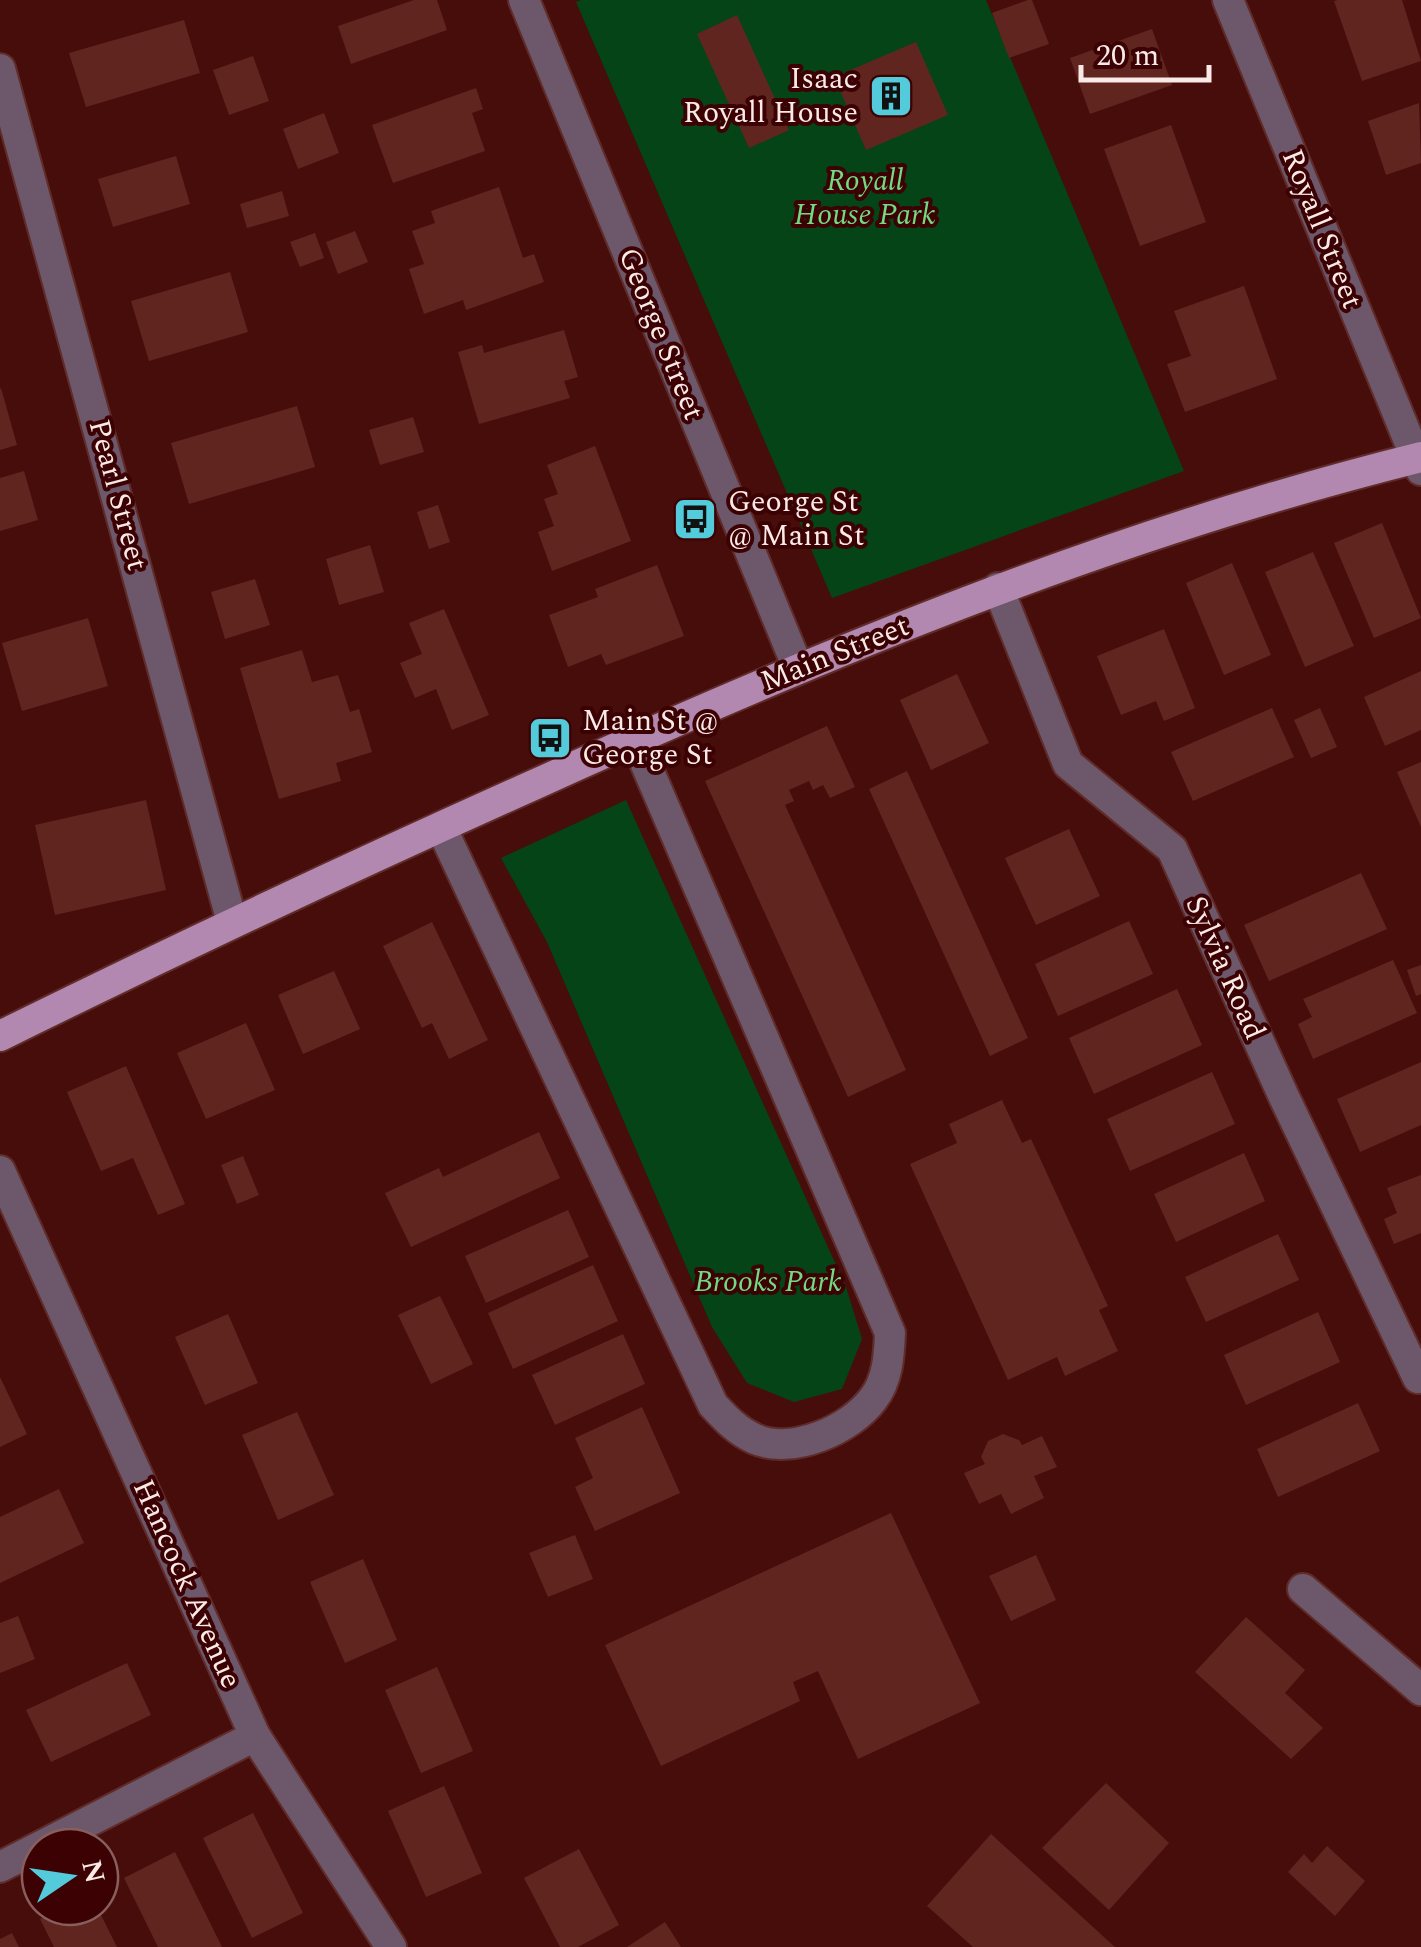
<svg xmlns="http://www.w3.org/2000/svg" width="1421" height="1947" viewBox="0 0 1421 1947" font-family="Spectral,serif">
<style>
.green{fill:#044416}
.building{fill:#612520}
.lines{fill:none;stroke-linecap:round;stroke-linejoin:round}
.minor-casing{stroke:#602c2a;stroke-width:34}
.major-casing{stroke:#602c2a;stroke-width:34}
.minor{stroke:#6c576b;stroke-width:30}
.major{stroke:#b288b1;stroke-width:30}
.labels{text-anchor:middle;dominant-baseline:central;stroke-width:8;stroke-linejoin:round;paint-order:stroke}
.poi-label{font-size:30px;fill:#faeae7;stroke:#3c0203;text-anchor:start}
.park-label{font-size:30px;font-style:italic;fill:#72da82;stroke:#3c0203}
.street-label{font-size:30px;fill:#faeae7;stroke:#3c0203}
</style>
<rect width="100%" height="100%" fill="#470d0b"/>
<g class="green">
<polygon points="581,0 986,0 1184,471 832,598 576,2"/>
<polygon points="626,800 846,1287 862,1339 842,1389 794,1402 747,1383 712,1327 547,942 501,858"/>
</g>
<g class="building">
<polygon points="414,0 437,0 447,30 351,64 338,26"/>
<polygon points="1028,0 1032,0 1049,44 1009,58 992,13"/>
<polygon points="1338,0 1402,0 1421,61 1362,81 1334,1"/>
<polygon points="737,15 789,130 749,148 697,34"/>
<polygon points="184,20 200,73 86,107 69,53"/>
<polygon points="1152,29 1172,85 1090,114 1070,58"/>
<polygon points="916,42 948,115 866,150 834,77"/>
<polygon points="253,56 269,101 229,115 213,70"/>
<polygon points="476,88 483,109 472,113 485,151 393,183 372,125"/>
<polygon points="1419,103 1421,163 1386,175 1368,121"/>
<polygon points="324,113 339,153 298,169 283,129"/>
<polygon points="1171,125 1206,222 1140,246 1104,149"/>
<polygon points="176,156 190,204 113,227 98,179"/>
<polygon points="499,187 523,258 534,254 544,282 466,310 463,300 424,314 409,269 424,264 412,231 435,223 431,211"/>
<polygon points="282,191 289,216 247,228 240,204"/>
<polygon points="355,231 368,262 338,274 326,242"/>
<polygon points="315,233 324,258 300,267 290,242"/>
<polygon points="230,272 248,332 149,361 131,301"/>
<polygon points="1244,286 1277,379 1185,412 1167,364 1191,356 1174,311"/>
<polygon points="564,330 578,377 564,381 570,398 479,424 458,352 482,345 484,353"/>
<polygon points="1,388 17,445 0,450 0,389"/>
<polygon points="297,406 315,467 189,504 171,443"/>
<polygon points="413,417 424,452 380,465 369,430"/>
<polygon points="595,446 631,541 552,571 538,532 554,526 544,499 558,494 547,465"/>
<polygon points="24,471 38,520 0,531 0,478"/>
<polygon points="438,505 450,542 429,549 417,512"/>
<polygon points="1382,523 1421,618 1374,638 1334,543"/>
<polygon points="370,545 384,592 339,605 326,559"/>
<polygon points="1313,552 1354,646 1305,667 1265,572"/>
<polygon points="1232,563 1271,655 1224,675 1186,583"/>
<polygon points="657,565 684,636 606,665 601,654 568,667 549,615 598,597 595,589"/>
<polygon points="255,579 270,625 225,639 211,592"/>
<polygon points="444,609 489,715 452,730 436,689 415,698 400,663 422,654 409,623"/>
<polygon points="88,618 108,686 22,711 2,643"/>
<polygon points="1164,629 1195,708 1164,721 1156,701 1121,715 1097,656"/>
<polygon points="302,650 312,682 338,675 350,712 359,709 372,752 336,763 341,781 279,799 240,668"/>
<polygon points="1421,671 1421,730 1385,746 1364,697"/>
<polygon points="957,674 989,743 931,770 900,700"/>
<polygon points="1272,708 1294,757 1193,801 1171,752"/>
<polygon points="1320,708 1337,747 1311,758 1294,720"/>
<polygon points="827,726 855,787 830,798 823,785 813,790 809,781 789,790 794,801 785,805 906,1070 848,1097 705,781"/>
<polygon points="1421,762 1421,827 1397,772"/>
<polygon points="907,771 1028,1038 990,1056 869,789"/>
<polygon points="146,800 166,890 55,915 35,825"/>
<polygon points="1069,829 1100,896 1036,925 1005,858"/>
<polygon points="1361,873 1387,929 1269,981 1244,925"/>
<polygon points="1129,921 1153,974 1058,1016 1035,964"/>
<polygon points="432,922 488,1040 449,1059 432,1023 422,1028 383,946"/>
<polygon points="1393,960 1417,1013 1313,1059 1298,1024 1312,1017 1303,999"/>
<polygon points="1421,965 1421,994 1416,996 1407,970"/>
<polygon points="334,971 360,1029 303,1054 278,995"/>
<polygon points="1177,989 1202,1045 1094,1094 1069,1038"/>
<polygon points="246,1023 275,1090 206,1119 177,1053"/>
<polygon points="1421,1062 1421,1125 1360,1152 1337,1099"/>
<polygon points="126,1066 185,1204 158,1215 133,1158 101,1171 67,1092"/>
<polygon points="1212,1072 1235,1124 1130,1171 1107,1119"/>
<polygon points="1002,1100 1022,1143 1031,1139 1108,1306 1099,1310 1118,1351 1065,1376 1057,1357 1008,1380 910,1164 957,1143 949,1124"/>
<polygon points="539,1132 560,1178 411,1247 385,1193 439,1168 443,1177"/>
<polygon points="1244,1153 1265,1201 1176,1242 1154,1194"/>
<polygon points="243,1156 259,1195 237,1204 221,1165"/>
<polygon points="1421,1175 1421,1233 1394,1244 1384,1219 1397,1213 1387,1188"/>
<polygon points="568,1210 589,1257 486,1303 465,1256"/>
<polygon points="1278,1234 1299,1280 1206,1322 1185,1277"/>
<polygon points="593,1265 618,1321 513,1369 488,1313"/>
<polygon points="440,1296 473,1364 431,1384 398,1315"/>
<polygon points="1318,1312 1340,1362 1246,1405 1224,1355"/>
<polygon points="228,1314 258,1383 205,1405 175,1337"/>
<polygon points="623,1334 645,1384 555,1425 532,1375"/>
<polygon points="0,1377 27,1434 0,1447"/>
<polygon points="1358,1403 1380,1451 1278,1497 1257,1449"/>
<polygon points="642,1407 680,1493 595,1531 575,1487 593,1478 575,1438"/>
<polygon points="297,1412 334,1495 278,1520 242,1435"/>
<polygon points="1003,1434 1019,1440 1022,1445 1042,1436 1057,1467 1034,1476 1044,1498 1011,1514 1001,1494 979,1504 964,1473 985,1464 981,1457 988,1441"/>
<polygon points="59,1489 84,1543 0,1583 0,1517"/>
<polygon points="891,1513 980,1703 858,1759 818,1671 793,1682 800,1701 661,1766 605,1645"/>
<polygon points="575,1535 593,1579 548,1597 529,1553"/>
<polygon points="1036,1555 1056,1600 1011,1621 989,1576"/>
<polygon points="363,1559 397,1640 345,1663 310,1582"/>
<polygon points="18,1616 35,1659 0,1673 0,1623"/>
<polygon points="1246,1617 1305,1670 1285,1693 1323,1728 1291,1759 1195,1672"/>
<polygon points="127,1663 151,1715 51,1762 26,1710"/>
<polygon points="437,1667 473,1751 421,1773 385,1690"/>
<polygon points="1106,1783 1169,1843 1109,1910 1042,1848"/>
<polygon points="444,1786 482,1873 426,1897 388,1811"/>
<polygon points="253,1813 303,1913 252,1938 203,1838"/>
<polygon points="991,1834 1115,1947 973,1947 927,1906"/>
<polygon points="1327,1846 1365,1881 1335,1916 1288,1872 1304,1854 1312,1863"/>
<polygon points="579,1849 619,1925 578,1947 560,1947 524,1878"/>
<polygon points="175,1852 222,1947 158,1947 124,1878"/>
<polygon points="64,1907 97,1907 117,1947 54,1947 40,1919"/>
<polygon points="665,1922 681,1947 627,1947"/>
<polygon points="12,1933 19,1947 0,1947 0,1939"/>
</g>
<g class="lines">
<g class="minor-casing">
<g id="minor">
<polyline points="524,0 798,668"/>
<polyline points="1228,0 1421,470"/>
<polyline points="0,69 232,922"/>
<polyline points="998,588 1068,764 1172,849 1284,1097 1418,1378"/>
<path d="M441,827L713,1405C726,1419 737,1431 755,1439C792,1455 850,1430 873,1399C888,1380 889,1355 890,1333L635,739"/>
<polyline points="0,1171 255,1736 0,1867"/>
<polyline points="1303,1589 1421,1690"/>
<polyline points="255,1736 391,1947"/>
</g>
</g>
<g class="major-casing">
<path id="major" d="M0,1036C178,948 357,864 538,783C824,653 1115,533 1421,457"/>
</g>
<use href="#minor" class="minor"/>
<use href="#major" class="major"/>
</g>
<defs>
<g id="building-square" transform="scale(2.25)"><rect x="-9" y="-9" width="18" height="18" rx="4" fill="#53cbdb" stroke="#3c0203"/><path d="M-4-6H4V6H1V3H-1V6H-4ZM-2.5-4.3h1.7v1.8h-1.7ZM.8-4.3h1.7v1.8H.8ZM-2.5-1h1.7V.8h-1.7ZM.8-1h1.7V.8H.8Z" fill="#111"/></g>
<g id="bus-square" transform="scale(2.25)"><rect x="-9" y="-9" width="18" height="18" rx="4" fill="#53cbdb" stroke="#3c0203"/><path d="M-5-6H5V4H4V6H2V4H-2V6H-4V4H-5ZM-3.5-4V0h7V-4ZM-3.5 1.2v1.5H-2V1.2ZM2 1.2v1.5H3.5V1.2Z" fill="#111"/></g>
</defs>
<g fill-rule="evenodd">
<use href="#building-square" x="891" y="96"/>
<use href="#bus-square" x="695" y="519"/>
<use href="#bus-square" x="550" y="738"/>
</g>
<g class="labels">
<g class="poi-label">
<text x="858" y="79" text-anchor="end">Isaac<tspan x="858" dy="34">Royall House</tspan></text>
<text x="728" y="502">George St<tspan x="728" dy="34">@ Main St</tspan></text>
<text x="582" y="721">Main St @<tspan x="582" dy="34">George St</tspan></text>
</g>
<g class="park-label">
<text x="865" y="181">Royall<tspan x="865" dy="34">House Park</tspan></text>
<text x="768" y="1282">Brooks Park</text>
</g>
<g class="street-label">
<text transform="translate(1322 229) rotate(68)">Royall Street</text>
<text transform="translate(661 334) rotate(68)">George Street</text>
<text transform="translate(118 495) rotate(75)">Pearl Street</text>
<text transform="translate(835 654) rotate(-22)">Main Street</text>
<text transform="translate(1225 968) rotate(66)">Sylvia Road</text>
<text transform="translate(187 1584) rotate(66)">Hancock Avenue</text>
</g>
</g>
<g transform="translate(70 1877) rotate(77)"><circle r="48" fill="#3c0203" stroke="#885f5e" stroke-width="2.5"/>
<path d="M0-8L18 38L0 25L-18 38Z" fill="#53cbdb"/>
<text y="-15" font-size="28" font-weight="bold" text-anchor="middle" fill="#faeae7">N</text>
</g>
<path d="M1081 65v15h128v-15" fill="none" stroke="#faeae7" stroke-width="5"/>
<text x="1096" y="65" font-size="30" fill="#faeae7" stroke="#3c0203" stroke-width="8" paint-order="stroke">20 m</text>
</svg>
